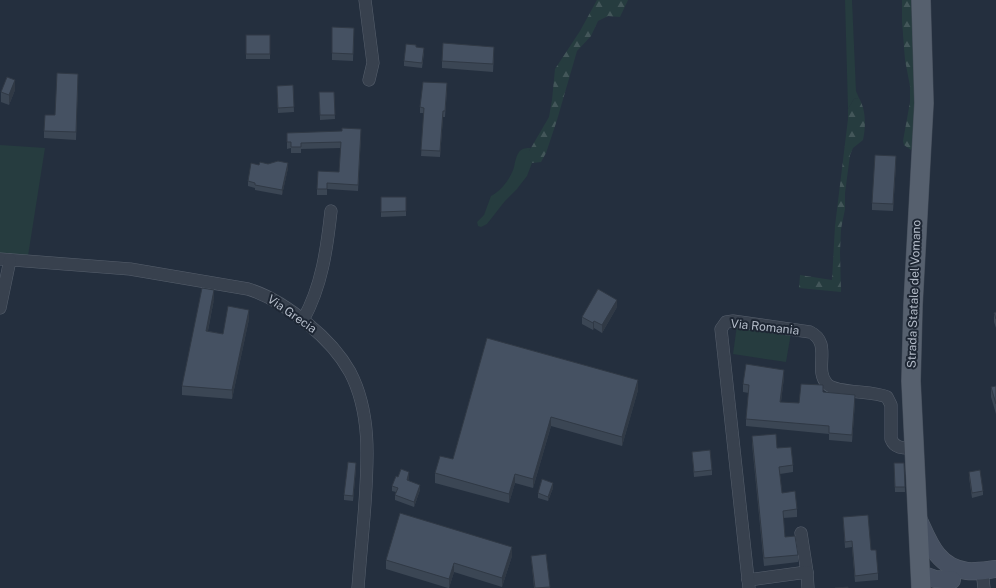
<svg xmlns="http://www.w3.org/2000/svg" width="996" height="588" viewBox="0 0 996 588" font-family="'Public Sans',sans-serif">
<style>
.grass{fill:#263c3f}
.forest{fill:url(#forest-firs)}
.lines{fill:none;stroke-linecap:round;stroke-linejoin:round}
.street-casing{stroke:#565f6c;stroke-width:13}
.secondary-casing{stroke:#565f6c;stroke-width:18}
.primary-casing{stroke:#414a57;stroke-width:20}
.street{stroke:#38414e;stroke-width:12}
.secondary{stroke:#465061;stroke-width:17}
.primary{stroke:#56606e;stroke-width:19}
.wall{fill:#3b4654}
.shaded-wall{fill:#303945}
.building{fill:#455162;stroke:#303945}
.labels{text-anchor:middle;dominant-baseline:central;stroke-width:4;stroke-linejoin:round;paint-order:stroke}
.street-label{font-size:12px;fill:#b4bcc9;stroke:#1d2633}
</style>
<defs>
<pattern id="forest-firs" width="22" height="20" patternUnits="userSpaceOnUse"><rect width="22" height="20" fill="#263c3f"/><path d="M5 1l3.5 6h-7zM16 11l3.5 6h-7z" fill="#435659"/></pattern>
</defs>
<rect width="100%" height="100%" fill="#242f3e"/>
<g class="grass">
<polygon points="845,0 852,0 856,91 859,98 854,99 848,109"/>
<polygon points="0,145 45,148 28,256 0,254"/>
<path d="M531,148C527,154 528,157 532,163L527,176L517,189L505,201L487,224L481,227L478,226L477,222L484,215L491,196C501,191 511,178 514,167C515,162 516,156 519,152C522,148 526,148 531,148Z"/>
<polygon points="737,325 791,333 786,362 733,354"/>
</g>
<g class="forest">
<polygon points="597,0 628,0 620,17 608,16 598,21 591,36 577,51 557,120 546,153 541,162 532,163 528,158 528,153 549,117 552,100 555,69 580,31"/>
<polygon points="902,0 916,0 915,148 911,150 904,145 903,141 910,102 910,86 905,60 902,21"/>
<path d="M859,98C866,110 866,126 863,140L853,148L850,155L845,193V209L841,229L840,252L841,292L799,288L800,275L832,280L835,226L848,119V109L854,99Z"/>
</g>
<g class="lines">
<g class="street-casing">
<g id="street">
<polyline points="365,0 373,63 369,80"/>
<path d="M0,259L130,269L248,289C271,296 290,309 308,324C324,337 340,354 350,372C371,412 368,459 365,503C363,532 360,560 358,588"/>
<polyline points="0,308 10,260"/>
<path d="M303,320C322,286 327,248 331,211"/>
<polyline points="801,533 807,572"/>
<polyline points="982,570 984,588"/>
<polyline points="748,580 807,572 808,588"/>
<path d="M749,588L721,329L726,322L733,321L810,332C833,343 813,369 827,384C836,394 872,390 887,397L891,405V439C895,449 904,448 914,448"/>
</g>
</g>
<g class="secondary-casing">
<g id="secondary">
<path d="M918,518C929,542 937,567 967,571C976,572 987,570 996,569"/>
<polyline points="921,574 935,579 952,580"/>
</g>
</g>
<g class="primary-casing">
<polyline id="primary" points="921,0 924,103 913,305 911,381 921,588"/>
</g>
<use href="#street" class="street"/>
<use href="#secondary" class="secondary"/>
<use href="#primary" class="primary"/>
</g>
<g class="wall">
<polygon points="332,27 354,28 353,61 332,60"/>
<rect x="246" y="35" width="24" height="24"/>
<polygon points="424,53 422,68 404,66 404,61"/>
<polygon points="494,54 493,72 442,68 442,61"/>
<polygon points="78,81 76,140 44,138 44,131"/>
<polygon points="293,85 294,112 278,113 277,86"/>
<polygon points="447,89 445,117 443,117 440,157 421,156 424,113 420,113 420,107"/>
<polygon points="15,90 9,105 1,102 1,92"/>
<polygon points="319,92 334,92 335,119 320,120"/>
<polygon points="287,133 361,135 358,191 327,189 327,195 317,195 317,189 339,172 341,148 301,149 301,153 291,153 291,148 287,149"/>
<polygon points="896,163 893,211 872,210 872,203"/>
<polygon points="259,165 288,168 282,195 255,190 255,188 248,186 248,181"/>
<polygon points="381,197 406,197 406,216 381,217"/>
<polygon points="214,299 208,331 223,334 249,319 232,399 182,395 182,386"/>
<polygon points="617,307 602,333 594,328 593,330 582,324 582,317"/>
<polygon points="996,312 996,328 994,322 994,313"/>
<polygon points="487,338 638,390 622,446 551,426 533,488 515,483 509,503 435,483 435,473 453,459"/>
<polygon points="784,377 781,402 799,403 823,392 855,402 852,442 829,440 829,434 746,426 746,419 749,393 743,392 743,384"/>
<polygon points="996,386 996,414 991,397 991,387"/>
<polygon points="752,436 777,448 793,465 793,472 780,474 782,493 797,509 797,517 783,518 785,537 798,555 798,562 764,566 752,444"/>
<polygon points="692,452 712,470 712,475 694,477"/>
<polygon points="894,463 904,463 905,492 895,492"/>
<polygon points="356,468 353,501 344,500 344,495"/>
<polygon points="969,472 983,491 983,495 972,498 969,477"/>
<polygon points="398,477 409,477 408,481 420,490 414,507 395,500 395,495 396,492 392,491 392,486"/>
<polygon points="553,488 548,501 538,498 538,493"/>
<polygon points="843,517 871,550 878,573 878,580 855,582 852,547 845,548"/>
<polygon points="546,554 550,588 534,588 531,556"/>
<polygon points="512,556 502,587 454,572 449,588 448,588 386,569 386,560"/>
</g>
<g class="shaded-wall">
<polygon points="15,80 15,90 9,105 9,95"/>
<polygon points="443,111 443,117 440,157 440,151"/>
<polygon points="896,156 896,163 893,211 893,204"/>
<polygon points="288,163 288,168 282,195 282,190"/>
<polygon points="214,290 214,299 206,340 206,331"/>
<polygon points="617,300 617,307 602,333 602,325"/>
<polygon points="249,310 249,319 232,399 232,390"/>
<polygon points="594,321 594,328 593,330 593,323"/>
<polygon points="784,370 784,377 780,409 780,402"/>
<polygon points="638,380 638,390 622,446 622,437"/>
<polygon points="855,395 855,402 852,442 852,435"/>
<polygon points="551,417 551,426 533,488 533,479"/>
<polygon points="356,463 356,468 353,501 353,496"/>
<polygon points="409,472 409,477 407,485 407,480"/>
<polygon points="515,474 515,483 509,503 509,494"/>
<polygon points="553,483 553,488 548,501 548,497"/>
<polygon points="420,485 420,490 414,507 414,502"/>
<polygon points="512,547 512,556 502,587 502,578"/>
<polygon points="454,563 454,572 449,588 449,579"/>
</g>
<g class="building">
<polygon points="332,27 354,28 353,54 332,53"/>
<rect x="246" y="35" width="24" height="19"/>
<polygon points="443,43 494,47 493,64 442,61"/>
<polygon points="406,44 416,45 416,47 424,48 422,63 404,61"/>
<polygon points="57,73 78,74 76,132 44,131 45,115 55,115"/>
<polygon points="7,77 15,80 9,95 1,92"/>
<polygon points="423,82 447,83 445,111 443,111 440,151 421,150 424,108 420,107"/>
<polygon points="293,85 294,107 278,108 277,86"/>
<polygon points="319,92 334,92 335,115 320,115"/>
<polygon points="342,128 361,129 358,185 327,183 327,189 317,189 318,171 339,172 341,142 301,143 301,147 291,147 291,142 287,142 287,133 342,131"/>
<polygon points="875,155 896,156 893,204 872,203"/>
<polygon points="278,161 288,163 282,190 255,185 255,183 248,181 251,163 259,165 260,162 268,164"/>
<polygon points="381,197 406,197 406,211 381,212"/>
<polygon points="202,288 214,290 206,331 223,334 228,306 249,310 232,390 182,386"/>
<polygon points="598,289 617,300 602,325 594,321 593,323 582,317"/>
<polygon points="996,312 996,319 994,313"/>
<polygon points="487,338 638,380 622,437 551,417 533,479 515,474 509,494 435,473 440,456 453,459"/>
<polygon points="746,364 784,370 780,402 799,403 801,384 823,385 823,392 855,395 852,435 829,433 829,426 746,419 749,385 743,384"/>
<polygon points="996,386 996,404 991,387"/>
<polygon points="776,434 777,448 791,447 793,465 779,467 782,493 795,491 797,509 783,511 785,537 795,536 798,555 764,558 752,436"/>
<polygon points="710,450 712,470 694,472 692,452"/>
<polygon points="348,462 356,463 353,496 344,495"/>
<polygon points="894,463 904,463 905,487 895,487"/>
<polygon points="401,469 409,472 407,480 420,485 414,502 395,495 398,488 392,486 396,476 398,477"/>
<polygon points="980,470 983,491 972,493 969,472"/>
<polygon points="542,479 553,483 548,497 538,493"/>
<polygon points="400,513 512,547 502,578 454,563 449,579 386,560"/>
<polygon points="868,515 871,550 876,550 878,573 855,576 852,541 845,542 843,517"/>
<polygon points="546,554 550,587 535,588 531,556"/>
<polygon points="848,587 848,588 835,588"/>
</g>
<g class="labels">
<g class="street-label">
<text transform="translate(914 294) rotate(-88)">Strada Statale del Vomano</text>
<text transform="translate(292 314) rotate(35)">Via Grecia</text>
<text transform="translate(765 327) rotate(6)">Via Romania</text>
</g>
</g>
</svg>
